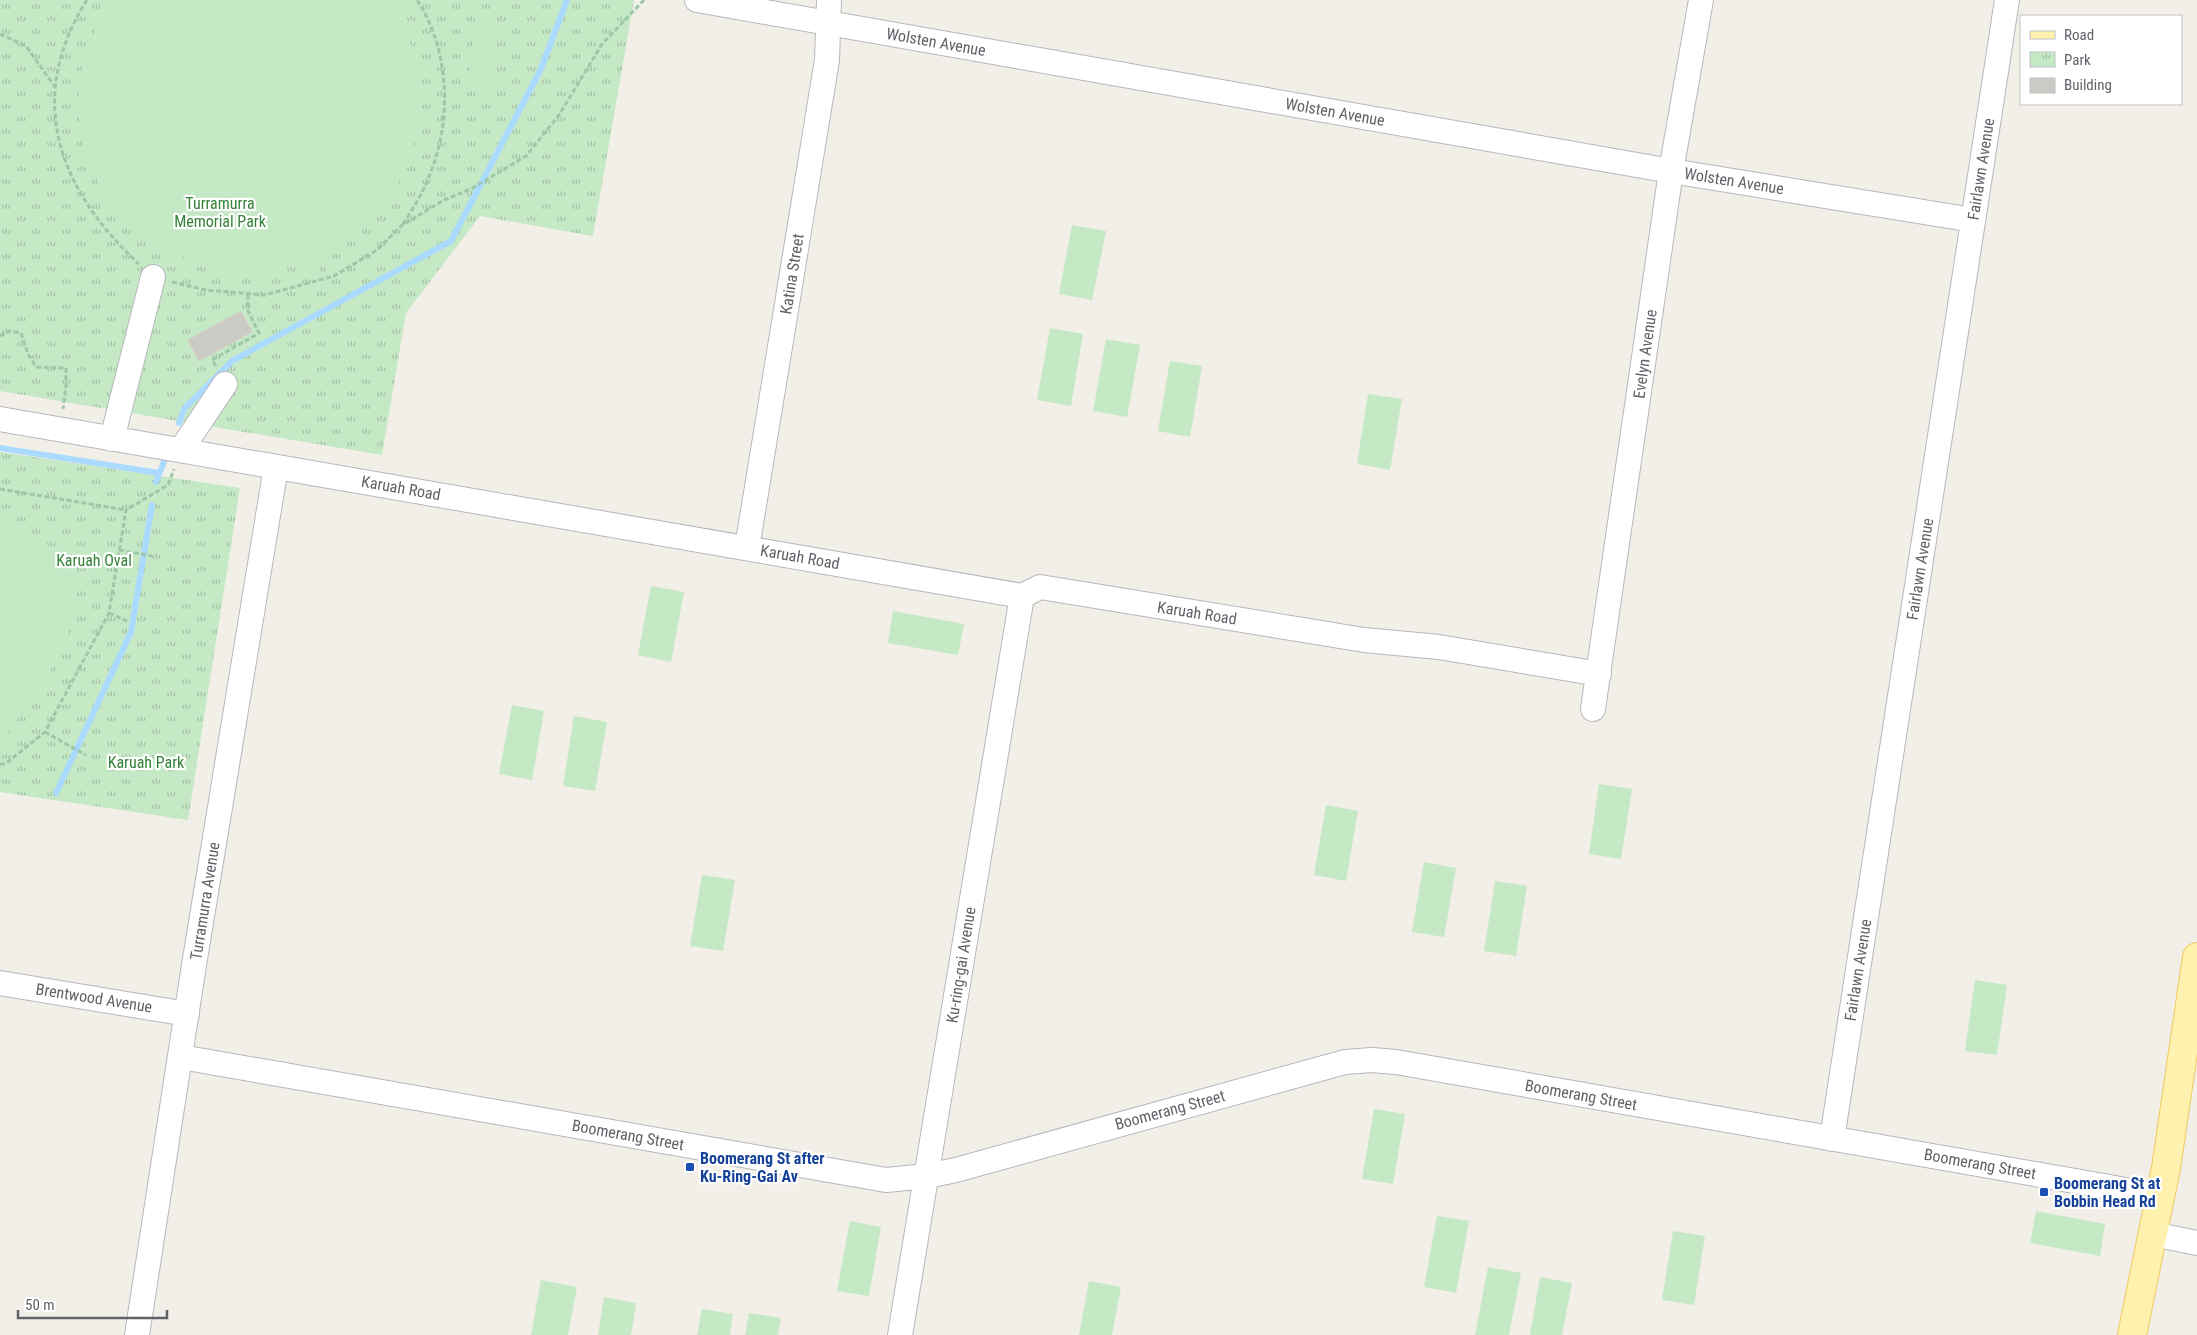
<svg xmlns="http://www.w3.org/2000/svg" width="2197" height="1335" viewBox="0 0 2197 1335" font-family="'Roboto Condensed',sans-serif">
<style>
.park{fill:url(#park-tufts)}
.pitch{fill:#c5e8c5}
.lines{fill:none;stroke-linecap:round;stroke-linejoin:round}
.stream{stroke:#aadaff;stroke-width:6}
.building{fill:#cccac5;stroke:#d6d1c6}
.minor-casing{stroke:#b5b8bc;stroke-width:26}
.major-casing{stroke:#f2c960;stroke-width:30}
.path{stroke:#9cc7a9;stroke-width:3;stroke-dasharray:5 2.5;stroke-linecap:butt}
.minor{stroke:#fff;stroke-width:24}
.major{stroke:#fff2af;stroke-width:28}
.transit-dot{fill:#1a4fb4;stroke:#fff;stroke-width:2}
.labels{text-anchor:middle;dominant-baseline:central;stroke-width:4.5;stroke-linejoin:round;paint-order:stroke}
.street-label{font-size:16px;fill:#5f6368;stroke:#fff}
.park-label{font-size:16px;fill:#348238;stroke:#fff}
.transit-label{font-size:16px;font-weight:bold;fill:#164399;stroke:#fff;text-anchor:start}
</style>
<defs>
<pattern id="park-tufts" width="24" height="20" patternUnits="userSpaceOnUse" patternTransform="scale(1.25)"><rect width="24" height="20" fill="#c5e8c5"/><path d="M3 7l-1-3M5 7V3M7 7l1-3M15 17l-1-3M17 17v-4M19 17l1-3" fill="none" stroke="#a3c0a4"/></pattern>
</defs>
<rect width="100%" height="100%" fill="#f1efe8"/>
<g class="park">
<polygon points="0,0 634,0 593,236 480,216 406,313 382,455 0,391"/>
<polygon points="0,452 240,488 188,820 0,792"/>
</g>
<g class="pitch">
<path d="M112,0H398L406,3L400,20C407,35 413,47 417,62C429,113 412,174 378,213C371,221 348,239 345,244H343L325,254L319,271C313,269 304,264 297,265C289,266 280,271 271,272C261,273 248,273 237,272C176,267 107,218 89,160L81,157C87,140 80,125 79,108C76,70 92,31 112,0Z"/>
<polygon points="475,18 498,20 493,88 469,86"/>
<polygon points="1072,225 1106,231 1092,300 1059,294"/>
<polygon points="1050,328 1083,334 1071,406 1037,400"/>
<polygon points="1106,339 1140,345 1127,417 1093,411"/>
<polygon points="1170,361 1202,366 1190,437 1158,431"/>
<polygon points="1368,394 1402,399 1390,470 1357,464"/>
<polygon points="0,513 76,573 67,645 7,735 0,735"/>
<polygon points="651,586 684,592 671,662 638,655"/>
<polygon points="893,611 964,624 958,655 888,643"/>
<polygon points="512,705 544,711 532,780 499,774"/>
<polygon points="574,716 607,722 595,791 563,786"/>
<polygon points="1599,784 1632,789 1621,859 1589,854"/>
<polygon points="1326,805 1358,811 1346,881 1314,875"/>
<polygon points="1424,862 1456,868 1444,937 1412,932"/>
<polygon points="702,875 735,880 723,951 690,946"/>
<polygon points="1495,881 1527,886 1516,956 1484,951"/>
<polygon points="1975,980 2007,985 1997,1055 1965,1051"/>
<polygon points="1374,1109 1405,1114 1393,1184 1362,1179"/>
<polygon points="2036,1211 2105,1224 2100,1256 2030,1243"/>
<polygon points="1437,1216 1469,1221 1456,1293 1424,1287"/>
<polygon points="850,1221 881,1227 869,1296 837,1291"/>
<polygon points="1673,1231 1705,1236 1694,1305 1662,1300"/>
<polygon points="1488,1267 1521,1273 1509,1335 1475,1335"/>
<polygon points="1540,1277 1572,1283 1562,1335 1530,1335"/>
<polygon points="541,1280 577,1287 568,1335 531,1335"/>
<polygon points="1089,1281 1121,1287 1112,1335 1079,1335"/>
<polygon points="604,1297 636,1303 631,1335 598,1335"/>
<polygon points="702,1309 733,1314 730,1335 697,1335"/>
<polygon points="749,1313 781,1318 778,1335 745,1335"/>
</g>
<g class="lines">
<g class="stream">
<polyline points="179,423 184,409 232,361 451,241 541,69 567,0"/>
<polyline points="0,448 159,473"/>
<polyline points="156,482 165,459"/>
<polyline points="56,793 131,632 152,505"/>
</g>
</g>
<polygon class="building" points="241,311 252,332 199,361 188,340"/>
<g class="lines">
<g class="minor-casing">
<g id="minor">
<polyline points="697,0 1671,171 1973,220"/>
<polyline points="0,419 1022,596 1040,587 1364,640 1439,647 1599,674"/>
<polyline points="112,439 153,277"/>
<polyline points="181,450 225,384"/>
<polyline points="747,548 827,60 829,0"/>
<polyline points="1593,709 1671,171 1701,0"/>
<polyline points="0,983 187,1014"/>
<polyline points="181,1057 886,1180 927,1176 956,1170 1345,1062 1372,1060 1396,1062 2160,1196"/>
<polyline points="1832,1139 2007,0"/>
<polyline points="2153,1234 2197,1243"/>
<polyline points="137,1335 194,965 276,467"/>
<polyline points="900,1335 1022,596"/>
</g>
</g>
<g class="major-casing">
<polyline id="major" points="2132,1335 2166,1168 2197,957"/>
</g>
<g class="path">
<path d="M87,0C24,99 59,190 139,264"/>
<polyline points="0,34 26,46 55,87"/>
<path d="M403,224C415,206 426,187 433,166C452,113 448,47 417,0"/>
<polyline points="172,282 206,290 265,295 334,276 377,250 401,226 444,200 471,189 526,156 559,115 602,44 644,0"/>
<polyline points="0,336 9,331 21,333 28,354 36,367 66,368 66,387 63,409"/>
<polyline points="216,366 212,360 259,333 248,311 248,294"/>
<polyline points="0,489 126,510"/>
<polyline points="119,550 152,556"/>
<polyline points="109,613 129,622"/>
<polyline points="45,732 86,755"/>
<polyline points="0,764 5,764 45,732 109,613 126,510 168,485 174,469"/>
</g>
<use href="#minor" class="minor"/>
<use href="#major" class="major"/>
</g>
<g class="transit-dot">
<rect x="685" y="1162" width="10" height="10" rx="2.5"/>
<rect x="2039" y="1187" width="10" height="10" rx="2.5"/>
</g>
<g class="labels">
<g class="street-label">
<text transform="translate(936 42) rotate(10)">Wolsten Avenue</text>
<text transform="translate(1335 112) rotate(10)">Wolsten Avenue</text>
<text transform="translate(1981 169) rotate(-81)">Fairlawn Avenue</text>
<text transform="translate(1734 181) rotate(9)">Wolsten Avenue</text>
<text transform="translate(792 274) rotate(-81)">Katina Street</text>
<text transform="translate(1645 354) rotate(-82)">Evelyn Avenue</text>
<text transform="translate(401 488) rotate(10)">Karuah Road</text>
<text transform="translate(800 557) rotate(10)">Karuah Road</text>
<text transform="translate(1920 569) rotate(-81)">Fairlawn Avenue</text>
<text transform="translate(1197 613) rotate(9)">Karuah Road</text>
<text transform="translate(205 901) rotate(-81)">Turramurra Avenue</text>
<text transform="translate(961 965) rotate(-81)">Ku-ring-gai Avenue</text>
<text transform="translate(1858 970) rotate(-81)">Fairlawn Avenue</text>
<text transform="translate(94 998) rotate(9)">Brentwood Avenue</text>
<text transform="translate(1581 1095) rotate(10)">Boomerang Street</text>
<text transform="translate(1170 1110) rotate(-15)">Boomerang Street</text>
<text transform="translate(628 1135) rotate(10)">Boomerang Street</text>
<text transform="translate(1980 1164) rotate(10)">Boomerang Street</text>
</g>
<g class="park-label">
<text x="220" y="203">Turramurra<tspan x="220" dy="18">Memorial Park</tspan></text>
<text x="94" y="560">Karuah Oval</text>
<text x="146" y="762">Karuah Park</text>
</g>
<g class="transit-label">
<text x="700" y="1158">Boomerang St after<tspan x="700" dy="18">Ku-Ring-Gai Av</tspan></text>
<text x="2054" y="1183">Boomerang St at<tspan x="2054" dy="18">Bobbin Head Rd</tspan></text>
</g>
</g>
<rect x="2020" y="15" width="162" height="90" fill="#ffffff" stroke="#bfc1c3"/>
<rect x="2030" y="31" width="25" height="8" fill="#fff2af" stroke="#bfc1c3"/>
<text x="2064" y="40" font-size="15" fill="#5f6368">Road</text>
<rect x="2030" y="52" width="25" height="15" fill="url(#park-tufts)" stroke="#bfc1c3"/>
<text x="2064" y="65" font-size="15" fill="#5f6368">Park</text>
<rect x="2030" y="78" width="25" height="15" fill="#cccac5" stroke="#bfc1c3"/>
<text x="2064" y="90" font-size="15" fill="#5f6368">Building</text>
<path d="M18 1310v8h149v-8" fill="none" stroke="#5f6368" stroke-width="2.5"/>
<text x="25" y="1310" font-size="15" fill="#5f6368" stroke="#ffffff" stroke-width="4" paint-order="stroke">50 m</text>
</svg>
